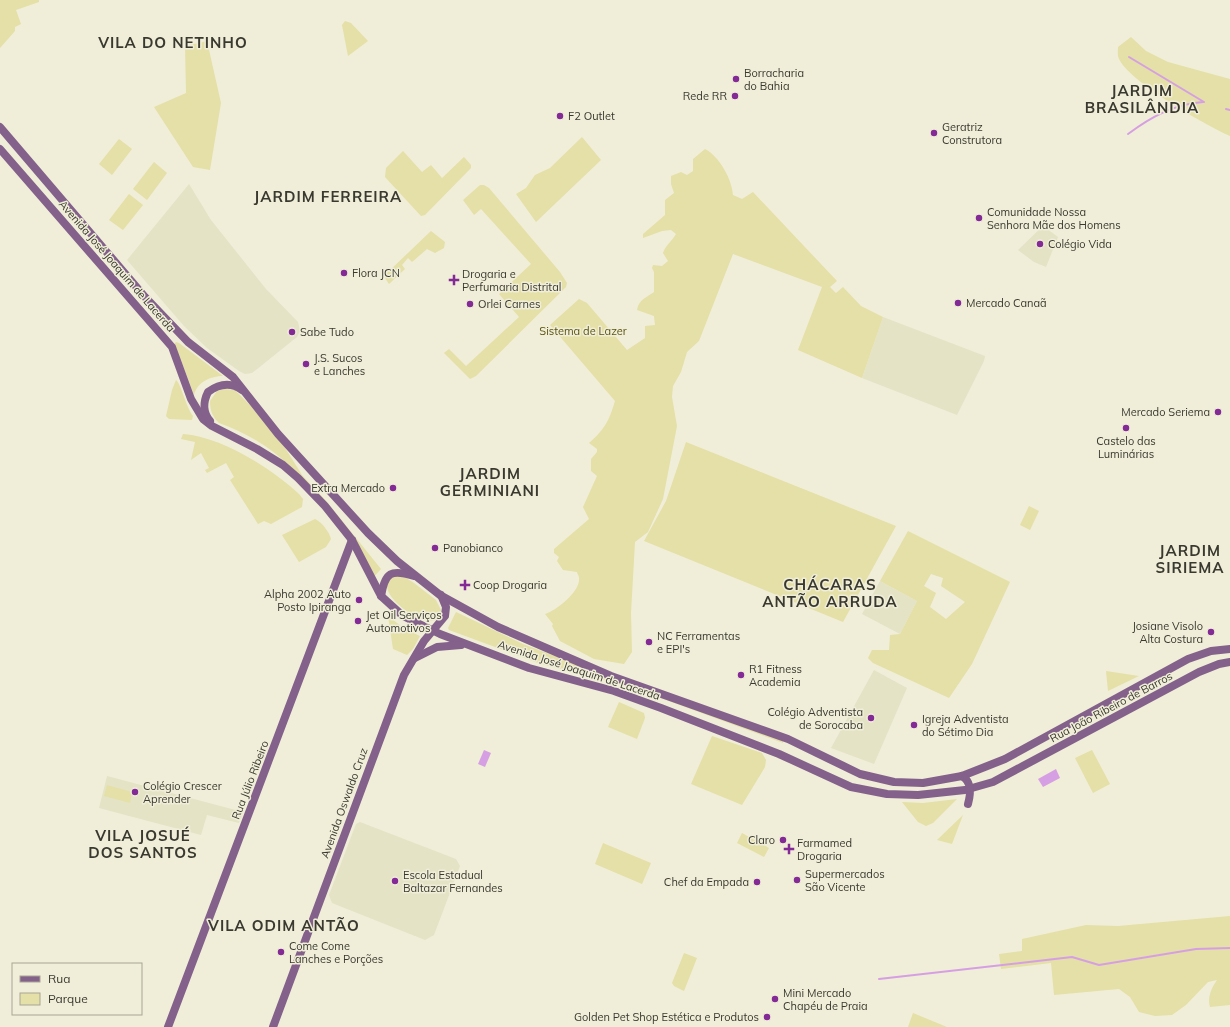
<svg xmlns="http://www.w3.org/2000/svg" width="1230" height="1027" viewBox="0 0 1230 1027" font-family="Mulish,sans-serif">
<style>
.built{fill:#e4e3c5}
.green{fill:#e4e0a7;fill-rule:evenodd}
.water{fill:#d69fe3}
.lines{fill:none;stroke-linecap:round;stroke-linejoin:round}
.stream{stroke:#d69fe3;stroke-width:2}
.secondary{stroke:#83618b;stroke-width:8}
.poi-dot{fill:#832a96;stroke:#f0eed8;stroke-width:1.5}
.labels{text-anchor:middle;dominant-baseline:central;stroke-width:3;stroke-linejoin:round;paint-order:stroke}
.poi-label{font-size:11px;fill:#393930;stroke:#f0eed8;text-anchor:start}
.street-label{font-size:11px;fill:#393930;stroke:#f0eed8}
.park-label{font-size:11px;fill:#5a5410;stroke:#f0eed8}
.district-label{font-size:15px;font-weight:bold;letter-spacing:1px;fill:#393930;stroke:#f0eed8}
</style>
<rect width="100%" height="100%" fill="#f0eed8"/>
<g class="built">
<polygon points="189,184 211,220 266,289 298,322 300,331 297,337 252,373 245,374 239,371 207,348 184,326 127,260"/>
<polygon points="1043,226 1058,237 1046,267 1034,262 1018,250"/>
<polygon points="883,317 985,356 984,361 957,415 862,378"/>
<polygon points="880,581 917,601 900,634 862,614"/>
<polygon points="874,670 907,688 874,764 831,748"/>
<polygon points="107,776 243,812 239,823 207,815 201,835 99,808"/>
<polygon points="360,822 456,859 460,866 434,935 425,940 332,903 329,895 356,824"/>
</g>
<g class="green">
<polygon points="0,0 39,0 39,2 16,10 21,24 15,27 15,31 0,48"/>
<polygon points="345,21 351,23 368,41 348,56 342,25"/>
<path d="M1131,37L1146,51L1168,62L1230,79V136C1204,124 1131,83 1119,59C1117,55 1118,51 1118,47Z"/>
<polygon points="207,41 221,103 210,170 193,167 154,107 186,93 185,46"/>
<polygon points="582,137 601,160 536,222 516,194 526,188 535,175 550,168"/>
<polygon points="119,139 132,149 112,175 99,164"/>
<path d="M705,149C719,156 732,179 733,195L742,199L753,192L837,281L830,287L836,293L843,287L861,306L883,317L862,378L798,350L822,287L733,254L699,341L687,352L681,372L673,386L672,397L677,426L663,499L648,532L635,542L631,613L632,652L624,664L594,659L560,641L552,626L553,624L545,614C556,611 581,591 579,578C579,575 577,574 577,572L563,570L557,561L559,557L554,553V549L589,519L583,507L597,476L591,471V459L597,452V449L589,443C605,429 609,421 615,401L550,325L579,299L587,303L627,350L645,338V326L655,325L654,316L637,310C639,299 646,298 654,292V272L652,268L653,265L662,266L668,261L663,253C665,246 672,241 676,234L671,230L662,231L643,238V234L665,215V200L674,193L671,184V176L681,172L687,175L693,171V159Z"/>
<polygon points="403,151 422,172 431,165 442,178 464,157 471,165 471,168 425,215 421,216 385,177 386,168"/>
<polygon points="154,162 167,173 147,200 133,189"/>
<polygon points="480,185 484,185 489,188 560,272 567,283 566,287 476,376 470,379 444,353 449,349 466,366 519,317 499,294 531,264 481,209 474,215 463,200"/>
<polygon points="129,194 143,205 123,230 109,220"/>
<polygon points="431,231 445,242 444,248 435,253 427,249 412,262 408,258 402,265 405,269 389,284 385,278 387,273"/>
<path d="M176,342L179,343L223,376C211,376 197,382 194,395L181,360L173,346Z"/>
<path d="M176,380C181,384 186,407 193,416L192,420L169,419L166,416L172,390Z"/>
<path d="M225,389L235,390L250,405L282,443L302,475L327,502L381,569L372,579L362,558L302,478C277,452 253,435 219,423C212,416 210,410 210,401L217,391Z"/>
<path d="M183,434C222,437 271,468 299,494L303,499L302,507L271,524L264,521L258,524L230,480L234,477L226,463L207,473L205,470L209,468L201,453L191,460L195,442L181,439Z"/>
<polygon points="686,442 896,526 843,622 644,541 666,501"/>
<polygon points="1029,506 1039,511 1030,530 1020,525"/>
<path d="M315,519C322,522 329,532 331,539L326,547L299,562L282,535Z"/>
<path d="M908,531L1010,582L972,664L949,698L873,663L868,658L872,650H889L890,635L900,634L917,601L880,581ZM931,574L943,578L941,586L965,602L946,619L930,607L936,593L924,586Z"/>
<path d="M393,575L403,576L414,583L436,600L441,610L438,619C424,628 387,601 387,586C386,581 390,578 393,575Z"/>
<polygon points="456,612 523,644 783,741 783,743 628,686 538,663 449,630 448,628"/>
<polygon points="388,616 405,629 420,636 413,649 407,655 393,649"/>
<polygon points="1106,671 1139,676 1108,691"/>
<polygon points="619,702 644,713 645,718 637,739 608,727"/>
<polygon points="712,736 762,753 766,760 765,767 742,805 691,784"/>
<polygon points="1092,750 1110,784 1093,793 1075,758"/>
<polygon points="107,785 132,792 130,803 104,796"/>
<polygon points="957,799 933,823 926,826 918,822 902,802 923,803"/>
<polygon points="963,815 952,844 937,840"/>
<polygon points="742,833 769,848 764,857 737,843"/>
<polygon points="603,843 651,863 642,884 595,864"/>
<path d="M1230,916V1005L1210,1007C1207,997 1212,987 1217,980L1208,982L1186,1005L1172,1015L1155,1016L1139,1012L1130,997L1119,989L1054,995L1051,963L1001,969L999,954L1022,951V939L1086,925L1118,926Z"/>
<polygon points="684,953 697,958 684,991 674,986 672,983"/>
<polygon points="913,1013 947,1027 908,1027"/>
</g>
<g class="water">
<polygon points="484,750 491,753 485,767 478,764"/>
<polygon points="1056,769 1060,778 1043,787 1038,779"/>
</g>
<g class="lines">
<g class="stream">
<polyline points="1129,57 1204,102"/>
<polyline points="1226,109 1230,110"/>
<path d="M1128,134C1151,117 1174,104 1203,102"/>
<polyline points="879,979 1072,957 1099,965 1196,949 1230,948"/>
</g>
<g class="secondary">
<polyline points="0,127 145,297 188,342 233,377 278,434 368,533 397,561 440,595 498,627 611,676 788,739 860,774 894,782 923,783 962,776 1005,759 1188,659 1211,651 1230,649"/>
<polyline points="0,149 172,347 191,399 203,419 212,426 257,449 283,465 298,478 325,506 352,540 381,596 403,616 440,634 529,668 614,691 661,708 779,754 851,787 887,794 918,795 965,790 993,782 1199,672 1219,664 1230,662"/>
<path d="M210,421C203,413 203,402 208,392C219,384 231,382 242,390"/>
<path d="M381,596C385,572 391,569 414,576"/>
<polyline points="415,658 437,647 461,645"/>
<path d="M962,776C972,782 971,793 968,804"/>
<polyline points="168,1027 352,540"/>
<polyline points="273,1027 404,675 424,641 445,616 446,607 441,595"/>
</g>
</g>
<g class="poi-dot">
<circle cx="736" cy="79" r="4"/>
<circle cx="735" cy="96" r="4"/>
<circle cx="560" cy="116" r="4"/>
<circle cx="934" cy="133" r="4"/>
<circle cx="979" cy="218" r="4"/>
<circle cx="1040" cy="244" r="4"/>
<circle cx="344" cy="273" r="4"/>
<path d="M452 274h4v4h4v4h-4v4h-4v-4h-4v-4h4z"/>
<circle cx="958" cy="303" r="4"/>
<circle cx="470" cy="304" r="4"/>
<circle cx="292" cy="332" r="4"/>
<circle cx="306" cy="364" r="4"/>
<circle cx="1218" cy="412" r="4"/>
<circle cx="1126" cy="428" r="4"/>
<circle cx="393" cy="488" r="4"/>
<circle cx="435" cy="548" r="4"/>
<path d="M463 579h4v4h4v4h-4v4h-4v-4h-4v-4h4z"/>
<circle cx="359" cy="600" r="4"/>
<circle cx="358" cy="621" r="4"/>
<circle cx="1211" cy="632" r="4"/>
<circle cx="649" cy="642" r="4"/>
<circle cx="741" cy="675" r="4"/>
<circle cx="871" cy="718" r="4"/>
<circle cx="914" cy="725" r="4"/>
<circle cx="135" cy="792" r="4"/>
<circle cx="783" cy="840" r="4"/>
<path d="M787 843h4v4h4v4h-4v4h-4v-4h-4v-4h4z"/>
<circle cx="797" cy="880" r="4"/>
<circle cx="395" cy="881" r="4"/>
<circle cx="757" cy="882" r="4"/>
<circle cx="281" cy="952" r="4"/>
<circle cx="775" cy="999" r="4"/>
<circle cx="767" cy="1017" r="4"/>
</g>
<g class="labels">
<g class="poi-label">
<text x="744" y="73">Borracharia<tspan x="744" dy="13">do Bahia</tspan></text>
<text x="727" y="96" text-anchor="end">Rede RR</text>
<text x="568" y="116">F2 Outlet</text>
<text x="942" y="127">Geratriz<tspan x="942" dy="13">Construtora</tspan></text>
<text x="987" y="212">Comunidade Nossa<tspan x="987" dy="13">Senhora Mãe dos Homens</tspan></text>
<text x="1048" y="244">Colégio Vida</text>
<text x="352" y="273">Flora JCN</text>
<text x="462" y="274">Drogaria e<tspan x="462" dy="13">Perfumaria Distrital</tspan></text>
<text x="966" y="303">Mercado Canaã</text>
<text x="478" y="304">Orlei Carnes</text>
<text x="300" y="332">Sabe Tudo</text>
<text x="314" y="358">J.S. Sucos<tspan x="314" dy="13">e Lanches</tspan></text>
<text x="1210" y="412" text-anchor="end">Mercado Seriema</text>
<text x="1126" y="441" text-anchor="middle">Castelo das<tspan x="1126" dy="13">Luminárias</tspan></text>
<text x="385" y="488" text-anchor="end">Extra Mercado</text>
<text x="443" y="548">Panobianco</text>
<text x="473" y="585">Coop Drogaria</text>
<text x="351" y="594" text-anchor="end">Alpha 2002 Auto<tspan x="351" dy="13">Posto Ipiranga</tspan></text>
<text x="366" y="615">Jet Oil Serviços<tspan x="366" dy="13">Automotivos</tspan></text>
<text x="1203" y="626" text-anchor="end">Josiane Visolo<tspan x="1203" dy="13">Alta Costura</tspan></text>
<text x="657" y="636">NC Ferramentas<tspan x="657" dy="13">e EPI's</tspan></text>
<text x="749" y="669">R1 Fitness<tspan x="749" dy="13">Academia</tspan></text>
<text x="863" y="712" text-anchor="end">Colégio Adventista<tspan x="863" dy="13">de Sorocaba</tspan></text>
<text x="922" y="719">Igreja Adventista<tspan x="922" dy="13">do Sétimo Dia</tspan></text>
<text x="143" y="786">Colégio Crescer<tspan x="143" dy="13">Aprender</tspan></text>
<text x="775" y="840" text-anchor="end">Claro</text>
<text x="797" y="843">Farmamed<tspan x="797" dy="13">Drogaria</tspan></text>
<text x="805" y="874">Supermercados<tspan x="805" dy="13">São Vicente</tspan></text>
<text x="403" y="875">Escola Estadual<tspan x="403" dy="13">Baltazar Fernandes</tspan></text>
<text x="749" y="882" text-anchor="end">Chef da Empada</text>
<text x="289" y="946">Come Come<tspan x="289" dy="13">Lanches e Porções</tspan></text>
<text x="783" y="993">Mini Mercado<tspan x="783" dy="13">Chapéu de Praia</tspan></text>
<text x="759" y="1017" text-anchor="end">Golden Pet Shop Estética e Produtos</text>
</g>
<g class="street-label">
<text transform="translate(117 266) rotate(49)">Avenida José Joaquim de Lacerda</text>
<text transform="translate(579 670) rotate(18)">Avenida José Joaquim de Lacerda</text>
<text transform="translate(1111 707) rotate(-28)">Rua João Ribeiro de Barros</text>
<text transform="translate(250 780) rotate(-69)">Rua Júlio Ribeiro</text>
<text transform="translate(344 803) rotate(-70)">Avenida Oswaldo Cruz</text>
</g>
<g class="park-label">
<text x="583" y="331">Sistema de Lazer</text>
</g>
<g class="district-label">
<text x="173" y="42">VILA DO NETINHO</text>
<text x="1142" y="90">JARDIM<tspan x="1142" dy="17">BRASILÂNDIA</tspan></text>
<text x="328" y="196">JARDIM FERREIRA</text>
<text x="490" y="473">JARDIM<tspan x="490" dy="17">GERMINIANI</tspan></text>
<text x="1190" y="550">JARDIM<tspan x="1190" dy="17">SIRIEMA</tspan></text>
<text x="830" y="584">CHÁCARAS<tspan x="830" dy="17">ANTÃO ARRUDA</tspan></text>
<text x="143" y="835">VILA JOSUÉ<tspan x="143" dy="17">DOS SANTOS</tspan></text>
<text x="284" y="925">VILA ODIM ANTÃO</text>
</g>
</g>
<rect x="12" y="963" width="130" height="52" fill="#f0eed8" stroke="#a7a695"/>
<rect x="20" y="976" width="20" height="6" fill="#83618b" stroke="#a7a695"/>
<text x="48" y="983" font-size="12" fill="#393930">Rua</text>
<rect x="20" y="993" width="20" height="12" fill="#e4e0a7" stroke="#a7a695"/>
<text x="48" y="1003" font-size="12" fill="#393930">Parque</text>
</svg>
